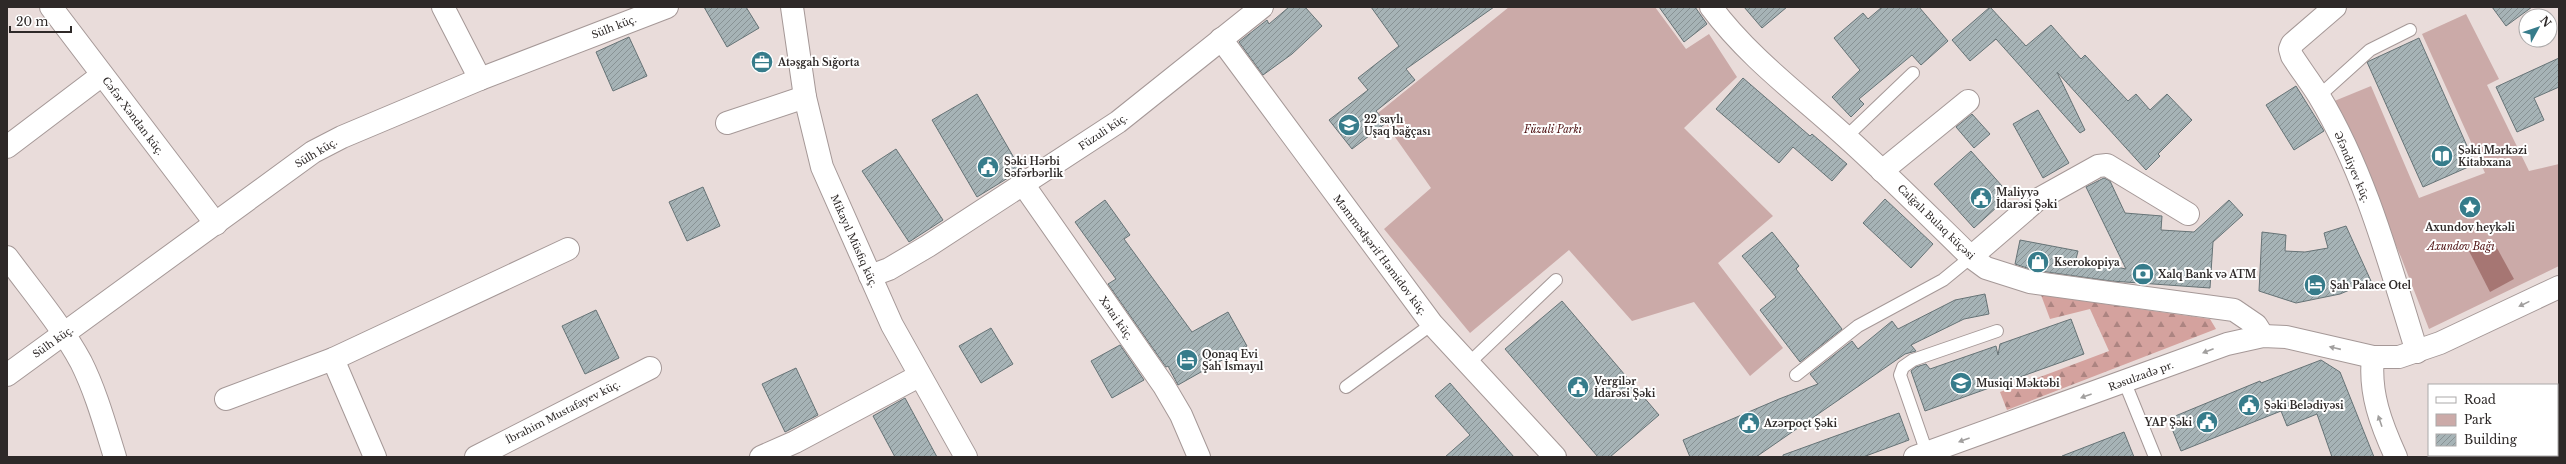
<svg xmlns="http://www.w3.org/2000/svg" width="2566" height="464" viewBox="0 0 2566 464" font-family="'Libre Baskerville',serif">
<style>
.green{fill:#cbaaa8}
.forest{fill:url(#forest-firs)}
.water{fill:#a67673}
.building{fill:url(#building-hatch);stroke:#667376}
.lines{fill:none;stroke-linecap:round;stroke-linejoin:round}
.service-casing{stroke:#a59897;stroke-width:14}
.minor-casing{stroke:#a59897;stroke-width:24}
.secondary-casing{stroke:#a59897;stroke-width:24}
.service{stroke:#fff;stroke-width:12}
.minor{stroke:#fff;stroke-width:22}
.secondary{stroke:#fff;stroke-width:22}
.oneway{fill:#a19f9e}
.labels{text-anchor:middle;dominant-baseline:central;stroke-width:4;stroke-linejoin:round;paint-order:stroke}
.street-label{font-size:10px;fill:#2e2928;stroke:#fff}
.poi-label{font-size:10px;font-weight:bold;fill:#2e2928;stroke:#fff;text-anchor:start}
.park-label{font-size:10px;font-style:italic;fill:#511415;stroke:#fff}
</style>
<defs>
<pattern id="forest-firs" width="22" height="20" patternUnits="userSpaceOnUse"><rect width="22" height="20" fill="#d4a29e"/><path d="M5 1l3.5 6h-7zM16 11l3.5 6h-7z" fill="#ac8481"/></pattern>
<pattern id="building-hatch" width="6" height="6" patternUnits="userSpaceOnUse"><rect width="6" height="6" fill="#a6b3b6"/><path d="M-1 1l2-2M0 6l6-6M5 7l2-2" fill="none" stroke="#889294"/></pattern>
</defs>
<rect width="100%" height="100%" fill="#e9dcda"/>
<g class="green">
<polygon points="1509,7 1655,7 1686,49 1709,34 1737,77 1684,128 1773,216 1718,263 1783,348 1750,376 1694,302 1632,321 1569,250 1470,333 1384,229 1431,188 1378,113"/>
<polygon points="2466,14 2499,79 2487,85 2529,171 2559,164 2559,266 2429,329 2401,257 2332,102 2371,86 2419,198 2485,173 2422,34"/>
</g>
<polygon class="forest" points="2041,295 2210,319 2216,329 2007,410 2000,392 2109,351 2090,309 2050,319"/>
<polygon class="water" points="2492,239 2514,279 2490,292 2469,251"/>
<g class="building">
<polygon points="704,7 746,7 759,28 727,47"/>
<polygon points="1289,7 1305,7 1322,26 1292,54 1263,75 1239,42 1267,20 1269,24"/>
<polygon points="1371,7 1494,7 1406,69 1415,80 1376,111 1386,123 1352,149 1329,120 1368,90 1358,78 1399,46"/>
<polygon points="1659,7 1695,7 1707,24 1684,42"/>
<polygon points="1744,7 1787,7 1762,28"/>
<polygon points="1882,7 1919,7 1948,41 1921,65 1912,55 1859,99 1864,104 1851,117 1832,97 1860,70 1834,38 1863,13 1868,19"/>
<polygon points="1990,7 2026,46 2051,25 2081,59 2085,55 2128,101 2136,94 2150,110 2167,94 2192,120 2158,154 2160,156 2146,170 2057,72 2085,130 2080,133 1996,39 1970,61 1952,40"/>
<polygon points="2492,7 2532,7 2506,26"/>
<polygon points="629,37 647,76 613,91 596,52"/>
<polygon points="2419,38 2475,164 2423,187 2367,62"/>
<polygon points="2559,58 2559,87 2534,98 2544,120 2517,132 2496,87"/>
<polygon points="1743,78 1810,136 1812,134 1847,164 1832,181 1793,147 1779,163 1716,109"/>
<polygon points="2296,86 2324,131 2294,150 2266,105"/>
<polygon points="977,94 1021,170 977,197 932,120"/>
<polygon points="2038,110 2069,163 2043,178 2013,124"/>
<polygon points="1972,114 1990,134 1974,148 1956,127"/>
<polygon points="896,149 943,220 909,242 862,171"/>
<polygon points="1971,151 2010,195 1974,228 1934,184"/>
<polygon points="2104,178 2110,181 2125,213 2162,216 2161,230 2194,232 2229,200 2243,215 2213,242 2210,288 2111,281 2033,270 2015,264 2020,240 2078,251 2076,259 2126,269 2086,187"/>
<polygon points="703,187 720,226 687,241 669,202"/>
<polygon points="1885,199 1933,244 1911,268 1863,223"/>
<polygon points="1105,200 1130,235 1124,239 1192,332 1228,312 1247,346 1178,385 1168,366 1166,367 1108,284 1116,279 1075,222"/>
<polygon points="2346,226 2371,281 2340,294 2296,303 2259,291 2262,232 2286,235 2285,251 2305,252 2328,248 2324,233"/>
<polygon points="1772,232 1799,266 1796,269 1842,329 1800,362 1760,310 1776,297 1742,256"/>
<polygon points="1985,294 1989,314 1964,319 1911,345 1916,351 1905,354 1756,457 1690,457 1683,440 1779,399 1818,384 1810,374 1852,341 1858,349 1892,321 1898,329 1955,300"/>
<polygon points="1562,301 1659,415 1610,457 1598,457 1505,349"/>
<polygon points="596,310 619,358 585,374 562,326"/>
<polygon points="2071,319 2084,354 1925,411 1911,371 1916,367 1926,364 1930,369 1996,346 1998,355 2000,344"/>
<polygon points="991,328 1013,364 981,383 959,346"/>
<polygon points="1120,345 1144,380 1112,398 1091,361"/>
<polygon points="2321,360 2340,372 2374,457 2332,457 2317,414 2287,426 2281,411 2181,451 2168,419 2260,381 2261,383"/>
<polygon points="796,368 818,415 785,432 762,384"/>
<polygon points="1450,383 1514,457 1445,457 1470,435 1435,396"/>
<polygon points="905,398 937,457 895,457 873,416"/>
<polygon points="1899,413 1909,440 1863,457 1783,457 1783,455"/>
<polygon points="2124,432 2134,457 2062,457 2062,456"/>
</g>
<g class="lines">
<g class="service-casing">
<g id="service">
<polyline points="2319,96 2370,50 2410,30"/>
<polyline points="1846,137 1913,73"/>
<polyline points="1468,364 1556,280"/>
<polyline points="1796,375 1858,326 1943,280 1971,257"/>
<polyline points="2125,383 2155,457"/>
<polyline points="1346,387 1432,324"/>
<polyline points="1927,453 1900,375 1903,367 1913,360 1997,331"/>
</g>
</g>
<g class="minor-casing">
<g id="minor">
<polyline points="51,7 216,224"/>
<polyline points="443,7 480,79"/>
<path d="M1711,7C1749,58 1800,95 1846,137C1889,176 1930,217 1971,257L1986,268L2030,282L2234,310L2256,325L2263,336"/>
<path d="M2335,7L2292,44L2290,49L2292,56C2301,70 2311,83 2319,96C2366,174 2390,266 2417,352"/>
<polyline points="1221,39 1432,324 1555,457"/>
<polyline points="727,123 805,97"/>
<polyline points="7,147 102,75"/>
<polyline points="1882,171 1968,101"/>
<polyline points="1023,184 1164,386 1181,415 1199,457"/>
<path d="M7,257C32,291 61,325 81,362C96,392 105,425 115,457"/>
<polyline points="1971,257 2037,200 2098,166 2107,165 2188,214"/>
<polyline points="870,276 889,269 928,246 1118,122 1262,7"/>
<path d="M2373,357C2369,393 2381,424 2396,457"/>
<polyline points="333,359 375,457"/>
<polyline points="7,375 313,152 342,137 480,79 667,7"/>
<polyline points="226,399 333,359 568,249"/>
<polyline points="476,457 650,368"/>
<polyline points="761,457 795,442 919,376"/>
</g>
</g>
<g class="secondary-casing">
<g id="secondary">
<polyline points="792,7 805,97 822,167 892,325 966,457"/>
<polyline points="1915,457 2227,344 2263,336 2286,337 2373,357 2399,357 2440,343 2559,287"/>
</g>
</g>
<use href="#service" class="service"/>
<use href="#minor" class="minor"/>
<use href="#secondary" class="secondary"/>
</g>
<defs><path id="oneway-solid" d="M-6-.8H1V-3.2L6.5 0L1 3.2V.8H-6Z"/></defs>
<g class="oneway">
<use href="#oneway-solid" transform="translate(2524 304) rotate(154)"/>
<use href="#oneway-solid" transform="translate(2335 348) rotate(-167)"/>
<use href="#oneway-solid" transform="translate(2208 351) rotate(159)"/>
<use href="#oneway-solid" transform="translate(2086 396) rotate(160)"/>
<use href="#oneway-solid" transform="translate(2380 421) rotate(-109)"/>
<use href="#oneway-solid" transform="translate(1964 440) rotate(160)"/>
</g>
<defs>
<g id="office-disc" transform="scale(1.15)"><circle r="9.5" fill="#377c8b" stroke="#fff"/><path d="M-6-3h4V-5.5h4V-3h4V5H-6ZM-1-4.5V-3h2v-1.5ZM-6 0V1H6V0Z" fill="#fff"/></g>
<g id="school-disc" transform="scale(1.15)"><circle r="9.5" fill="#377c8b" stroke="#fff"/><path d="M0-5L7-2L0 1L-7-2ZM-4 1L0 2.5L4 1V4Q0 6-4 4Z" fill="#fff"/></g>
<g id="library-disc" transform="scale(1.15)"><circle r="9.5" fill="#377c8b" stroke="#fff"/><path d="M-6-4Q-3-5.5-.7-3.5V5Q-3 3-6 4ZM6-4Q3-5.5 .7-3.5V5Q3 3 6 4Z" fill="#fff"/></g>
<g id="civic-disc" transform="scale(1.15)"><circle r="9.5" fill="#377c8b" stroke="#fff"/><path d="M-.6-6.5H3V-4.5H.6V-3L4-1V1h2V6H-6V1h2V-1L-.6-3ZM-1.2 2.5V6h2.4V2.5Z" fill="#fff"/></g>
<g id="sight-disc" transform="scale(1.15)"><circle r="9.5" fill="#377c8b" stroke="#fff"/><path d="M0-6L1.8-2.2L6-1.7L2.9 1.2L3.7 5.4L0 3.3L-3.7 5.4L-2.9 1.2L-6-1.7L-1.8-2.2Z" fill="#fff"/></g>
<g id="shop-disc" transform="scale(1.15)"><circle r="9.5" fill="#377c8b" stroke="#fff"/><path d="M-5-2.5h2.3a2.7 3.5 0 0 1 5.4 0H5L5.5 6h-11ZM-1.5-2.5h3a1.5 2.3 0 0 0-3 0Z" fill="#fff"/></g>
<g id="bank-disc" transform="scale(1.15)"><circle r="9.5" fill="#377c8b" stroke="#fff"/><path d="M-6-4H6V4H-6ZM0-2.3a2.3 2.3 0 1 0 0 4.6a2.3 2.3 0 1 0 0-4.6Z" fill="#fff"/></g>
<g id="hotel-disc" transform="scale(1.15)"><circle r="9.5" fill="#377c8b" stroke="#fff"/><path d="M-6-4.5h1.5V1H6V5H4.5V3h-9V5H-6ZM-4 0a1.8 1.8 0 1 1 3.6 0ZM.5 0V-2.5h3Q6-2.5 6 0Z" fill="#fff"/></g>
</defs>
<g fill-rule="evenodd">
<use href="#office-disc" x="762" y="62"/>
<use href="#school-disc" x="1349" y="125"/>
<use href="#library-disc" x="2442" y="156"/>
<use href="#civic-disc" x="988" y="167"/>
<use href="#civic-disc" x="1981" y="198"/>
<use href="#sight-disc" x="2470" y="207"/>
<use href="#shop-disc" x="2038" y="262"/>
<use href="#bank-disc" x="2143" y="274"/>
<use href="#hotel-disc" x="2315" y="285"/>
<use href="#hotel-disc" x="1187" y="360"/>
<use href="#school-disc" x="1961" y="383"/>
<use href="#civic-disc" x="1578" y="387"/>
<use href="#civic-disc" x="2249" y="405"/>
<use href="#civic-disc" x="2207" y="422"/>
<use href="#civic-disc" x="1749" y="423"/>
</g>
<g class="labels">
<g class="street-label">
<text transform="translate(614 27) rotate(-21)">Sülh küç.</text>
<text transform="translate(133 116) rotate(53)">Cəfər Xəndan küç.</text>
<text transform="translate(1103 132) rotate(-34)">Füzuli küç.</text>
<text transform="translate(316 153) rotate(-31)">Sülh küç.</text>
<text transform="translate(2352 167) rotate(67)">Əfəndiyev küç.</text>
<text transform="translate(1936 222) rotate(44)">Calğalı Bulaq küçəsi</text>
<text transform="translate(854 241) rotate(66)">Mikayıl Müsfiq küç.</text>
<text transform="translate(1380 255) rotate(53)">Məmmədşərif Həmidov küç.</text>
<text transform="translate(1116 318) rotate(55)">Xətai küç.</text>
<text transform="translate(53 342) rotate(-35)">Sülh küç.</text>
<text transform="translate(2141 376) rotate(-20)">Rəsulzadə pr.</text>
<text transform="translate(563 412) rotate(-27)">İbrahim Mustafayev küç.</text>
</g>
<g class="poi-label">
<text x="778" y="62">Atəşgah Sığorta</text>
<text x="1364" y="119">22 saylı<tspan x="1364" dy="12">Uşaq bağçası</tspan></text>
<text x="2458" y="150">Şəki Mərkəzi<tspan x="2458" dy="12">Kitabxana</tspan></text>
<text x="1004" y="161">Şəki Hərbi<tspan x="1004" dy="12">Səfərbərlik</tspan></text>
<text x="1996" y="192">Maliyyə<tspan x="1996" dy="12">İdarəsi Şəki</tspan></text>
<text x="2470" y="227" text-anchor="middle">Axundov heykəli</text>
<text x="2054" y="262">Kserokopiya</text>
<text x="2158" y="274">Xalq Bank və ATM</text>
<text x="2330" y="285">Şah Palace Otel</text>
<text x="1202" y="354">Qonaq Evi<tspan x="1202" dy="12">Şah İsmayıl</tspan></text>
<text x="1594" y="381">Vergilər<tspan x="1594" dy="12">İdarəsi Şəki</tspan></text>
<text x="1976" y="383">Musiqi Məktəbi</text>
<text x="2264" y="405">Şəki Belədiyəsi</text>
<text x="2192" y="422" text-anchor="end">YAP Şəki</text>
<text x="1764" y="423">Azərpoçt Şəki</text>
</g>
<g class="park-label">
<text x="1553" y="129">Füzuli Parkı</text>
<text x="2461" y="246">Axundov Bağı</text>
</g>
</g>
<rect width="2566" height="464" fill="none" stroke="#2e2928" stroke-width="16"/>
<rect x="2428" y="384" width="130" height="72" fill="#ffffff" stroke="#aba9a9"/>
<rect x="2436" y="397" width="20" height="6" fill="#ffffff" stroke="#aba9a9"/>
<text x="2464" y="404" font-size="12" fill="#2e2928">Road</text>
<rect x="2436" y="414" width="20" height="12" fill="#cbaaa8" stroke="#aba9a9"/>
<text x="2464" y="424" font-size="12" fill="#2e2928">Park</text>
<rect x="2436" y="434" width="20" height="12" fill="url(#building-hatch)" stroke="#aba9a9"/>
<text x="2464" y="444" font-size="12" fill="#2e2928">Building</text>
<g transform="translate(2538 28) rotate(50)"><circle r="19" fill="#ffffff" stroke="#aba9a9"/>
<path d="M0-3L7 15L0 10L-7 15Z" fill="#377c8b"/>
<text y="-6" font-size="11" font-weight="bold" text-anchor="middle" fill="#2e2928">N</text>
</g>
<path d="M10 26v6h61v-6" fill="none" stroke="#2e2928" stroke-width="2"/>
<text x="16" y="26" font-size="12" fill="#2e2928" stroke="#ffffff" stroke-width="3" paint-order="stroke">20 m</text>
</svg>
